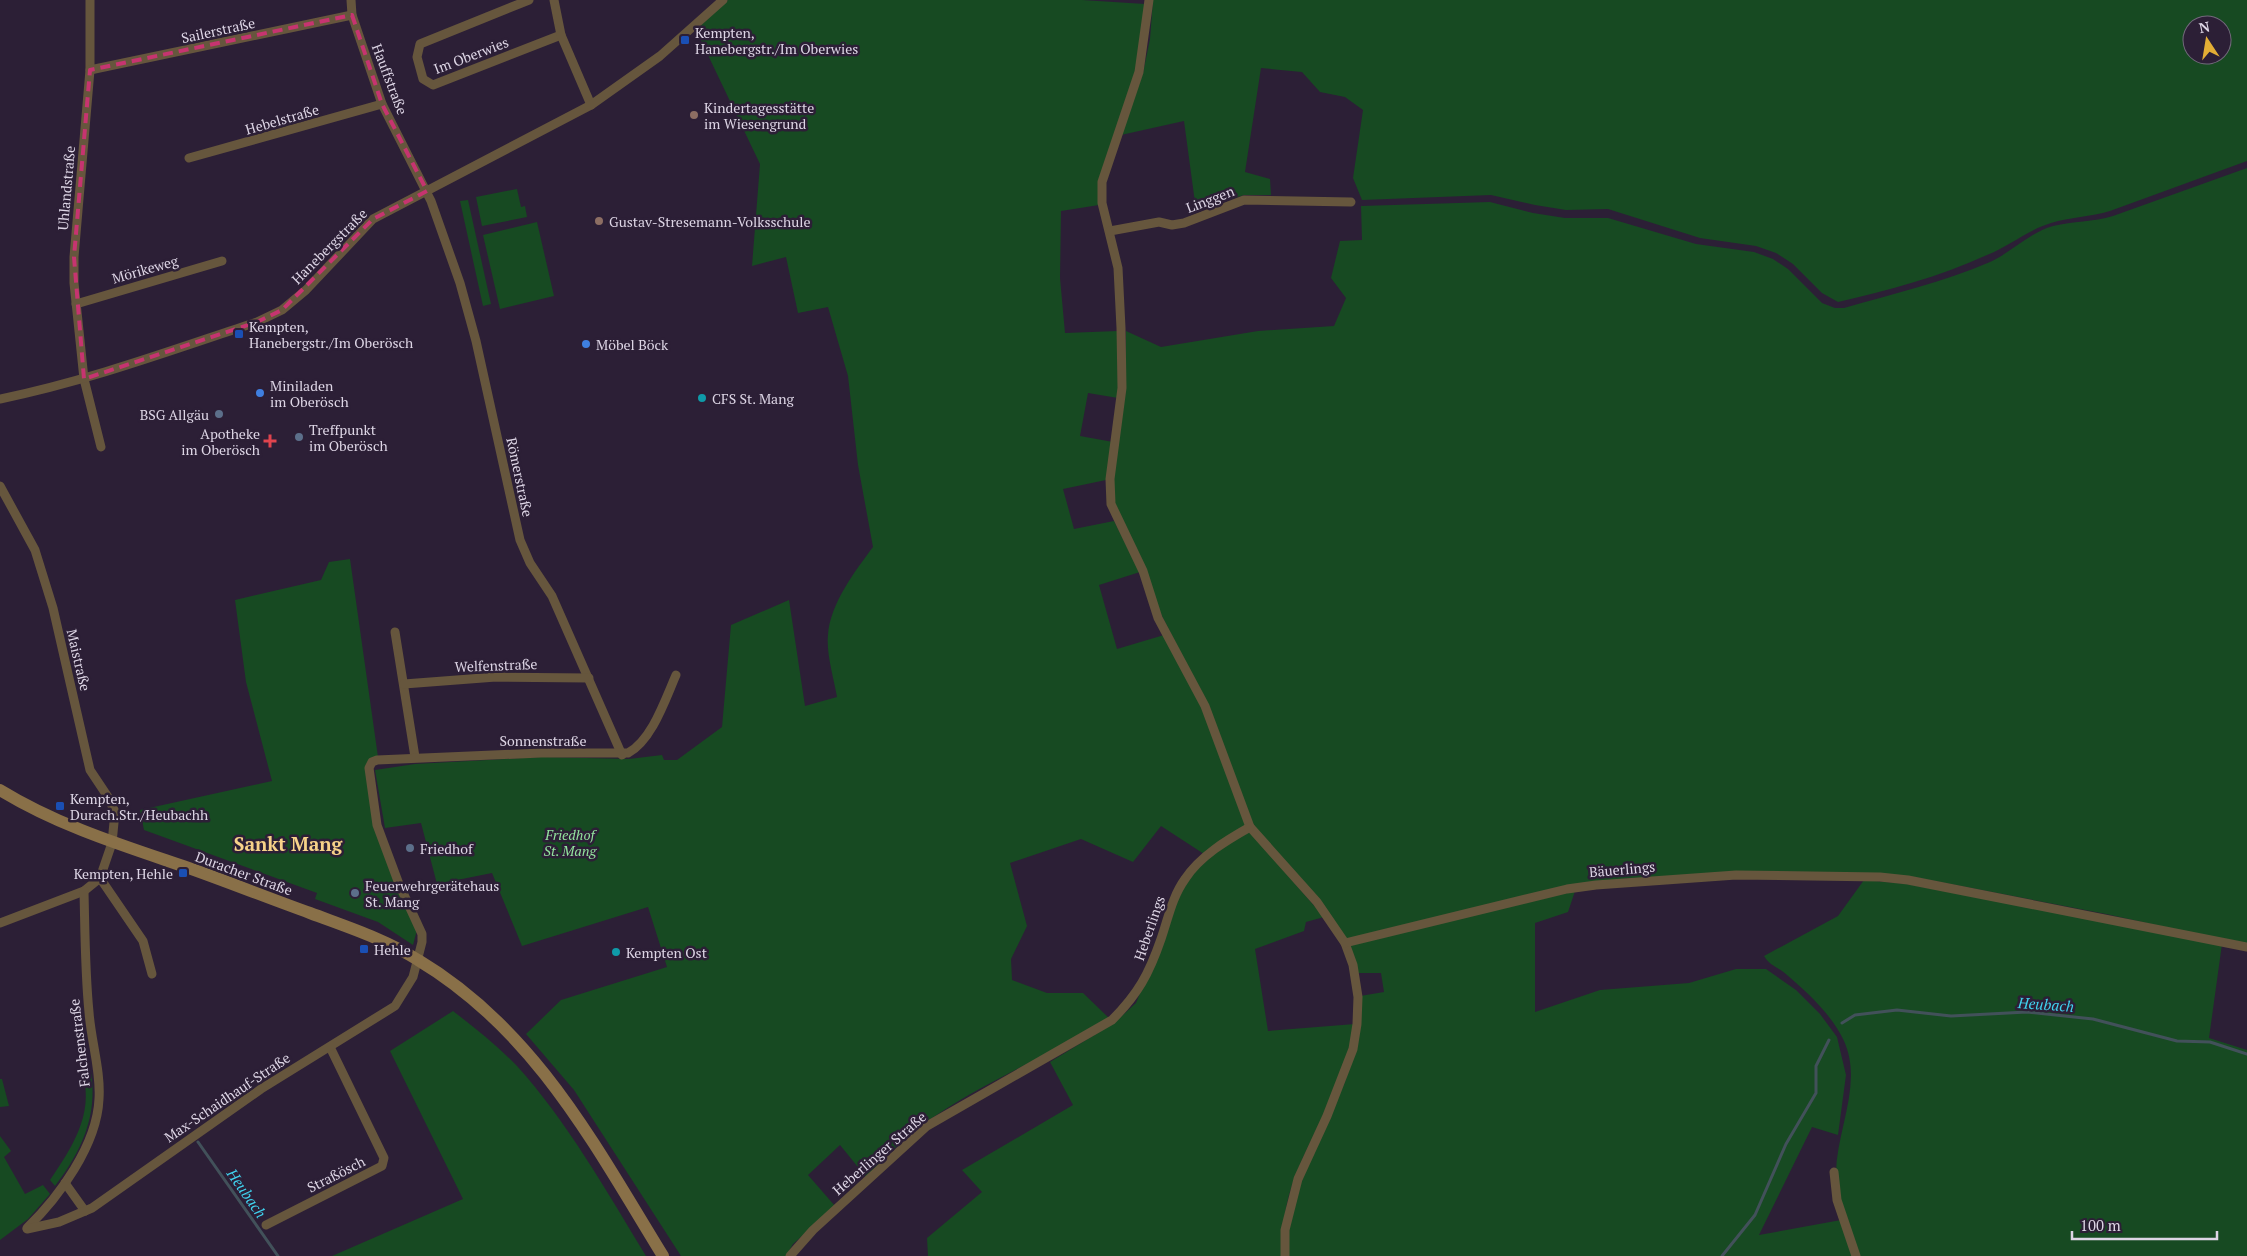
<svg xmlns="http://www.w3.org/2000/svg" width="2247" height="1256" viewBox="0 0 2247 1256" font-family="'PT Serif',serif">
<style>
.green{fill:#174a22;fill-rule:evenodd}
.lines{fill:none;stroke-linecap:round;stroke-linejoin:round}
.stream{stroke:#42515a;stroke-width:3}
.street{stroke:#66563d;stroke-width:9}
.secondary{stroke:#897048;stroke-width:12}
.marked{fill:none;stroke:#c63470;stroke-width:4;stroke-dasharray:10 6;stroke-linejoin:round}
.transit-dot{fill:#1a4fb4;stroke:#2c1f36;stroke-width:2}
.education-dot{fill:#8d6e63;stroke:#2c1f36;stroke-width:2}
.shop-dot{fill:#3f7fe0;stroke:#2c1f36;stroke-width:2}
.culture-dot{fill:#0f9aa8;stroke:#2c1f36;stroke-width:2}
.service-dot{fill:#5c6f8a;stroke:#2c1f36;stroke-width:2}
.health-dot{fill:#e0444e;stroke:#2c1f36;stroke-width:2}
.labels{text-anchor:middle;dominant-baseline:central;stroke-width:5;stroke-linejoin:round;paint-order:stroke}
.street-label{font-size:14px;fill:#ddd5e5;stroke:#2c1f36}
.poi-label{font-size:14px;fill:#ddd5e5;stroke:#2c1f36;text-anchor:start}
.park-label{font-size:14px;font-style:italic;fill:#93e49e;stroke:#2c1f36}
.water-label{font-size:15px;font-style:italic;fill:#40d3ef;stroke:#2c1f36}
.district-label{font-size:19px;font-weight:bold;fill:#f7d289;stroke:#2c1f36}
</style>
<rect width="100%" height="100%" fill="#2c1f36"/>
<g class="green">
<path d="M728,0H1082L1145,4L1137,71L1099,205L1061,211L1060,278L1065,333L1118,331V398L1088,393L1080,436L1113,442L1106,480L1063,489L1074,529L1114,521L1140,572L1099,585L1117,649L1164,635L1203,707L1246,825L1204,854L1161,826L1133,862L1081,839L1010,863L1027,926L1011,959L1012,980L1047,993H1083L1110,1019C1050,1055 983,1082 926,1122C904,1136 885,1159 866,1177L840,1145L808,1175L835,1206L793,1244L786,1256H681L574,1090L526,1034L561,1000L667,967L648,907L522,946L492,873L437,884L421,823L385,828L375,770L415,764L542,757L629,759L662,755L664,760H677L722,727L731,625L789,600L805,706L837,697C834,679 826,653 828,635C830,604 855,571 873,547L858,465L848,376L828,307L798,313L786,257L752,266L760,164L696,30Z"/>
<path d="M1153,0H2247V161L2110,211C2091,217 2070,217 2051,223C2028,230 2009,246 1987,255C1939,277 1889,290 1838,302L1822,293L1793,264L1776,253L1756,246L1700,238L1608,209L1566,210L1535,205L1491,195L1362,200L1353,178L1363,110L1345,97L1320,92L1302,72L1261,68L1245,172L1270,179L1271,195H1244L1196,210L1184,121L1121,135L1143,73L1150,39ZM2192,25H2222V55H2192Z"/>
<path d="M2247,168V945L2106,914L1909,876L1627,878L1347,940L1253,826L1207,704L1162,616L1114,503L1113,480L1126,389V331L1161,347L1258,331L1334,326L1346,298L1331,278L1340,241L1362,240L1361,206L1490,202L1533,213L1565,218H1608L1696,244L1754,252L1773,259L1788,269L1822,303L1835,308H1844C1893,294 1943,282 1990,262C2012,252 2029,233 2053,226C2073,221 2093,222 2113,216Z"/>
<polygon points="517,189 521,207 525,206 527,217 482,226 476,197"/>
<polygon points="468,200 491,304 483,306 460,201"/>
<polygon points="537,222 554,296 500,309 483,235"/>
<polygon points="350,559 378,757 371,760 373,825 417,930 413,945 378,922 315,899 317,893 144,830 140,810 272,781 246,682 235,600 321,580 329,562"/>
<path d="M1249,831L1324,917L1306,922L1304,931L1255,949L1268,1031L1355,1024C1346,1080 1315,1126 1295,1177C1285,1202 1282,1229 1282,1256H928L927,1238L982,1192L962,1170L1073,1105L1050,1062L1114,1023L1136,1003L1186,880L1215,853Z"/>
<path d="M1864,880L1907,884L2222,944L2209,1038L2247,1050V1256H1859C1849,1229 1835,1201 1836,1172C1837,1129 1863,1083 1844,1041C1832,1015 1808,993 1787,975C1778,967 1770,966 1764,956L1838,916Z"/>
<polygon points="1575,891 1568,912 1535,923 1535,1012 1600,990 1689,983 1736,969 1766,969 1796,990 1820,1014 1837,1037 1846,1075 1838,1135 1812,1127 1759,1235 1841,1220 1854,1256 1289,1256 1289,1230 1301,1180 1345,1082 1360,996 1384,992 1381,973 1357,973 1349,945"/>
<path d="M453,1011C475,1028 498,1046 517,1066C566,1120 608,1193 646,1256H332L463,1199L390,1051Z"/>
<path d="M91,1073C98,1116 81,1152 55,1186L50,1180C71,1149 94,1115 83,1075Z"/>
<polygon points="0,1079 2,1079 9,1106 0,1107"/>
<polygon points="0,1136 11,1151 4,1157 25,1194 43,1185 50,1194 28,1219 0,1240"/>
</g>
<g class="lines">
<g class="stream">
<polyline points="1842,1023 1855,1015 1897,1010 1951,1016 2027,1012 2093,1019 2177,1041 2210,1042 2247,1054"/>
<polyline points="198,1142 278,1256"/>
<polyline points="1722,1256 1755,1215 1786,1144 1816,1093 1816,1066 1829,1040"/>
</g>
<g class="street">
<polyline points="90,0 90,70 74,257 74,283 84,379 101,447"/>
<polyline points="351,0 352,15 382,104 431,201 460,283 476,341 520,540 530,563 552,596 622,755"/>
<polyline points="529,0 420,44 417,57 423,79 433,85 561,35"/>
<polyline points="554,0 561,35 591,105"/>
<polyline points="1149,0 1139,72 1102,182 1102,203 1118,268 1121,328 1122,388 1110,479 1111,504 1143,571 1158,618 1205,706 1250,827 1317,902 1345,943 1353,965 1358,997 1357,1024 1353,1049 1327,1116 1298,1179 1285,1230 1285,1256"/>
<polyline points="90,70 352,15"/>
<polyline points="189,158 382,104"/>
<polyline points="1110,231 1159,222 1172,225 1184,223 1244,200 1351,202"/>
<polyline points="76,304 222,261"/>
<path d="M0,399C88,381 172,350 257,322L282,310L306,290L373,219L591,105L660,56L723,0"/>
<polyline points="0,486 35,550 53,608 90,770 108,797 115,812 112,843 100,878 84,891 0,923"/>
<polyline points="395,632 415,757"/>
<polyline points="404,684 496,677 589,678"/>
<polyline points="100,878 143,941 152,974"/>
<polyline points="1345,943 1567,889 1596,885 1736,875 1880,877 1908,880 2247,947"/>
<polyline points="1834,1172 1837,1200 1856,1256"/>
<polyline points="65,1183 85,1211"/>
<polyline points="266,1225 382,1166 384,1158 330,1047"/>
<path d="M27,1228C59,1197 97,1145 99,1099C101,1071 91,1041 89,1012C85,972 85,932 84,891"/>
<path d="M27,1229L59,1222L92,1208L261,1089L395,1006L413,977L422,942V934L399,884L377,825L369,768L372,762L377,760L541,753H628C652,740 665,700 676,675"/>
<path d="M790,1256L813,1230L927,1126L1112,1020C1138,994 1149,974 1161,939C1168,919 1172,897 1185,879C1200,856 1227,840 1250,827"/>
</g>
<path class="secondary" d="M0,790C57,825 121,845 183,866C226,881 268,898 310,913C347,927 385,939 418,960C535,1030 594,1144 663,1256"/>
</g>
<path class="marked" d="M352,15L382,104L427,191L373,219L282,310L257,322L84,379L74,257L90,70Z"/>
<g class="transit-dot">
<rect x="680" y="35" width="10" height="10" rx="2.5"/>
<rect x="234" y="329" width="10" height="10" rx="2.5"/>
<rect x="55" y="801" width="10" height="10" rx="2.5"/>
<rect x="178" y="868" width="10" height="10" rx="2.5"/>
<rect x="359" y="944" width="10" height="10" rx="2.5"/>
</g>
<g class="education-dot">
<circle cx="694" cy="115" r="5"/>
<circle cx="599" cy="221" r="5"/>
</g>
<g class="shop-dot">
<circle cx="586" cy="344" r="5"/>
<circle cx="260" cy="393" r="5"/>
</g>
<g class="culture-dot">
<circle cx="702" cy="398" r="5"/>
<circle cx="616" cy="952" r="5"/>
</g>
<g class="service-dot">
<circle cx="219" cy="414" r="5"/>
<circle cx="299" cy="437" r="5"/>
<circle cx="410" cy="848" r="5"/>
<circle cx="355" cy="893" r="5"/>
</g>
<path class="health-dot" d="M267.5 433.5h5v5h5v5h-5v5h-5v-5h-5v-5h5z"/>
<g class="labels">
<g class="street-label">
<text transform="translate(218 30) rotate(-12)">Sailerstraße</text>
<text transform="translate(471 55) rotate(-21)">Im Oberwies</text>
<text transform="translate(390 79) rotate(69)">Hauffstraße</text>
<text transform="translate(282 119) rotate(-16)">Hebelstraße</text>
<text transform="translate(66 188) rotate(-85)">Uhlandstraße</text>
<text transform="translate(1210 199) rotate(-21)">Linggen</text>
<text transform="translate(329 246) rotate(-45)">Hanebergstraße</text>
<text transform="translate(145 269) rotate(-16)">Mörikeweg</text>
<text transform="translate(520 477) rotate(78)">Römerstraße</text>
<text transform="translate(79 660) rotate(77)">Maistraße</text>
<text transform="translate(496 665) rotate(-2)">Welfenstraße</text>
<text x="543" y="740">Sonnenstraße</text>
<text transform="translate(1622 869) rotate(-5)">Bäuerlings</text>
<text transform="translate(244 873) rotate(20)">Duracher Straße</text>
<text transform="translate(1149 928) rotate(-71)">Heberlings</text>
<text transform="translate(79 1043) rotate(-97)">Falchenstraße</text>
<text transform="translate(227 1097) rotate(-34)">Max-Schaidhauf-Straße</text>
<text transform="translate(879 1153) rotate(-41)">Heberlinger Straße</text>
<text transform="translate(336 1174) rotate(-27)">Straßösch</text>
</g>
<g class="poi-label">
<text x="695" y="32">Kempten,<tspan x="695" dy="16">Hanebergstr./Im Oberwies</tspan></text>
<text x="704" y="107">Kindertagesstätte<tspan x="704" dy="16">im Wiesengrund</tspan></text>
<text x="609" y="221">Gustav-Stresemann-Volksschule</text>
<text x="249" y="326">Kempten,<tspan x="249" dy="16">Hanebergstr./Im Oberösch</tspan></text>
<text x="596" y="344">Möbel Böck</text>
<text x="270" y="385">Miniladen<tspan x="270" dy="16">im Oberösch</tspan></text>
<text x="712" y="398">CFS St. Mang</text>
<text x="209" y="414" text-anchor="end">BSG Allgäu</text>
<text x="309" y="429">Treffpunkt<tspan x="309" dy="16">im Oberösch</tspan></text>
<text x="260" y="433" text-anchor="end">Apotheke<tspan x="260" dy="16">im Oberösch</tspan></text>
<text x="70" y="798">Kempten,<tspan x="70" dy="16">Durach.Str./Heubachh</tspan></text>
<text x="420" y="848">Friedhof</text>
<text x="173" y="873" text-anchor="end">Kempten, Hehle</text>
<text x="365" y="885">Feuerwehrgerätehaus<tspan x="365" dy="16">St. Mang</tspan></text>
<text x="374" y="949">Hehle</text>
<text x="626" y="952">Kempten Ost</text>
</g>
<g class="park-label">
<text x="570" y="834">Friedhof<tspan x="570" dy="16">St. Mang</tspan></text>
</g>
<g class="water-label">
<text transform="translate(2046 1004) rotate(4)">Heubach</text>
<text transform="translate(247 1193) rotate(55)">Heubach</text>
</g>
<g class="district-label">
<text x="288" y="843">Sankt Mang</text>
</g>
</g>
<g transform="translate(2207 40) rotate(348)"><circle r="24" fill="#2c1f36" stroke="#73687c"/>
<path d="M0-4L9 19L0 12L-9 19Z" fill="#e3ae35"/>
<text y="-8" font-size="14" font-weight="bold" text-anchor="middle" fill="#ddd5e5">N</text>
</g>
<path d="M2072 1231v8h145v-8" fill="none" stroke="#ddd5e5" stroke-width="2.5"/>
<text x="2080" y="1231" font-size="15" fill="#ddd5e5" stroke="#2c1f36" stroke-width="4" paint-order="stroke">100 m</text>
</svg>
